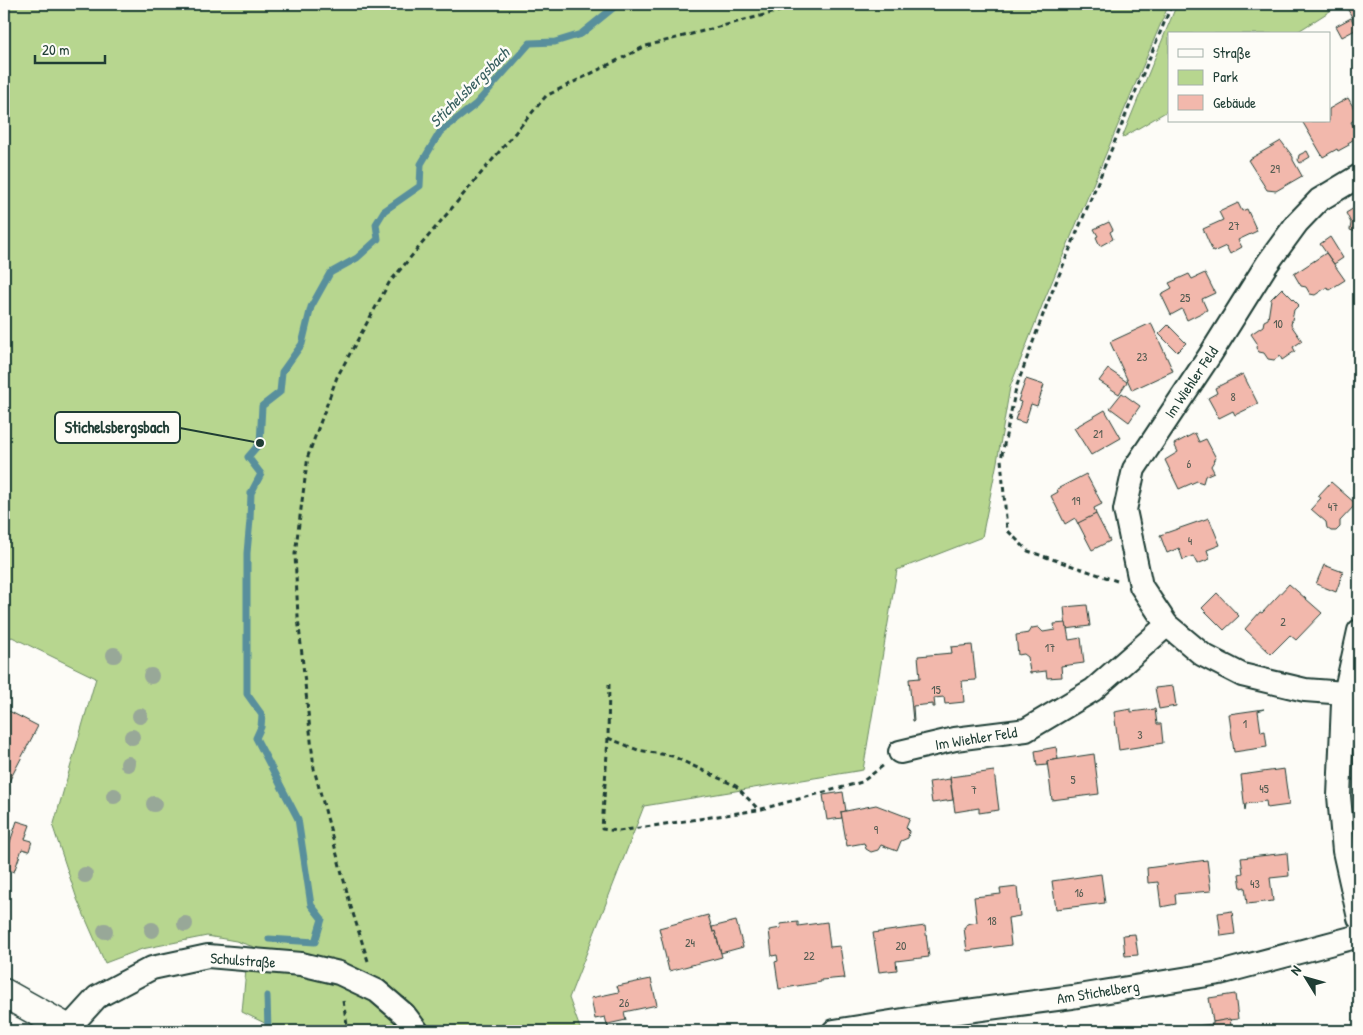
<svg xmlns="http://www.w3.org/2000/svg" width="1363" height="1035" viewBox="0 0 1363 1035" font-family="'Patrick Hand',sans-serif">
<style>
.green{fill:#b7d68f;stroke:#6b8a62}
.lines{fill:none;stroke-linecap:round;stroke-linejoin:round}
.stream{stroke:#598f9c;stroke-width:7}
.building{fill:#f2b8ac;stroke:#1f3d34}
.minor-casing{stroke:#1f3d34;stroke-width:26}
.tertiary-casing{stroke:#1f3d34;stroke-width:31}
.path{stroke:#1f3d34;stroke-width:3;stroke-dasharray:5 4;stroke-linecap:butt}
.minor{stroke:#fdfcf7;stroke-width:22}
.tertiary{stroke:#fdfcf7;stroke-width:28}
.tree{fill:#98a898}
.labels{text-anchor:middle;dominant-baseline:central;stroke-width:5;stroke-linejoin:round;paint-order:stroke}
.number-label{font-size:12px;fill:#545c52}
.street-label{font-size:15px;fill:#1f3d34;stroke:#fdfcf7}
.water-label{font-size:16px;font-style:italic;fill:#375f5f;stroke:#fdfcf7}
.leader{fill:none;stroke:#1f3d34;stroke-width:2}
.callout-dot{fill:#1f3d34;stroke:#fdfcf7;stroke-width:2}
.callout{fill:#fdfcf7;stroke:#1f3d34;stroke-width:2}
.callout-label{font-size:16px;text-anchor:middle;font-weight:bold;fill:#1f3d34}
</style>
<rect width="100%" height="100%" fill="#fdfcf7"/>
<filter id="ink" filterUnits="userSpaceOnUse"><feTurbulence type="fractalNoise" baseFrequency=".02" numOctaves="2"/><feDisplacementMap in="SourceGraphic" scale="10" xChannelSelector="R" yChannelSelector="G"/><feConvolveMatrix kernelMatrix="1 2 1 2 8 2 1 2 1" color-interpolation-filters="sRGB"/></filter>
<g filter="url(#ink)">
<g class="green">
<polygon points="4,4 1169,4 1043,303 1010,387 997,462 982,537 897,570 863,770 644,806 569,998 581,1031 281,1031 242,1012 246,970 254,947 236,941 207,936 142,949 105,963 77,899 53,827 96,678 12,637 4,641"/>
<polygon points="1177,4 1341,4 1294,34 1169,34 1169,110 1122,138"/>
</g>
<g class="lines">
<g class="stream">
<polyline points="269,939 315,942 322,919 311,905 298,819 256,738 261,727 262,715 247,694 247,553 250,520 251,493 261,474 248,457 260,443 262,406 280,392 282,372 302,344 311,307 330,273 357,258 378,239 376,224 384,211 420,186 421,164 440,132 476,104 530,43 555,42 581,34 618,4"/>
<polyline points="267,996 268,1031"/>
</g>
</g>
<g class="building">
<polygon points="1349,4 1359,4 1359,19 1355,22 1348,10 1351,8"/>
<polygon points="1351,18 1357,29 1342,37 1336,26"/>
<polygon points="1348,98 1359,117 1351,122 1359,136 1348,143 1349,145 1338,151 1337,149 1323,157 1302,121 1329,121 1329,109"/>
<polygon points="1281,141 1293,157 1293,160 1302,176 1276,191 1267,190 1248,160"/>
<polygon points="1307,151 1310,157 1300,163 1298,160 1299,155"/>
<polygon points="1238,203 1242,211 1247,209 1257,231 1238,240 1242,247 1230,254 1226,246 1213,252 1203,229 1223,220 1219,212"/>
<polygon points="1359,205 1359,238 1356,232 1350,230 1351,223 1346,213"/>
<polygon points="1109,222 1113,230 1110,232 1113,239 1100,246 1096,237 1098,236 1094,229"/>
<polygon points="1330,237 1343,258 1334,264 1320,244"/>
<polygon points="1326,253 1345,280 1329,290 1327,287 1315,295 1310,294 1306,287 1301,286 1294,274"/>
<polygon points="1205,273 1215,293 1202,299 1207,310 1187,320 1182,309 1171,315 1161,294 1172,288 1169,283 1189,274 1192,279"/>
<polygon points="1282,288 1299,305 1294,310 1291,325 1302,341 1293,347 1295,351 1282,360 1280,356 1274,360 1268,359 1264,353 1259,352 1256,348 1257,343 1251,334 1263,326 1264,321 1268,319 1271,299"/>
<polygon points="1151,323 1173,371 1132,390 1110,342"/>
<polygon points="1168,325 1186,343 1177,352 1159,334"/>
<polygon points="1108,369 1127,382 1119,394 1099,381"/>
<polygon points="1243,374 1258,404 1235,415 1233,411 1219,418 1208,398 1217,393 1215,388"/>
<polygon points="1026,379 1044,385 1037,406 1031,404 1025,423 1015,420 1021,402 1018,401"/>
<polygon points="1122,393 1140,406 1129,422 1110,408"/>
<polygon points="1105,410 1121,438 1091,455 1074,428"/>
<polygon points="1195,433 1199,442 1206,439 1216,458 1211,466 1214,472 1205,476 1203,483 1197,481 1179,489 1165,460 1178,452 1174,444"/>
<polygon points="1086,474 1102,504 1094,508 1096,514 1078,524 1075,518 1065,524 1051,496 1058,492 1057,489"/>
<polygon points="1331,482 1356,504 1340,521 1340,527 1336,531 1331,531 1327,528 1326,522 1311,509 1321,498 1318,496"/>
<polygon points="1359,487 1359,501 1353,494"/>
<polygon points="1096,514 1110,541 1092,550 1078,523"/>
<polygon points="1209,518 1220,545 1207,550 1210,559 1197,564 1193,556 1183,560 1179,548 1167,553 1160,535"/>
<polygon points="1324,565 1343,572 1336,592 1316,584"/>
<polygon points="1289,584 1322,613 1296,640 1290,635 1271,654 1245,629 1260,612 1262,613"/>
<polygon points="1217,593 1239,616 1224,630 1202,608"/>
<polygon points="1087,605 1090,626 1066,629 1064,607"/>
<polygon points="1066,623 1069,640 1081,638 1084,663 1061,666 1062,677 1047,678 1046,671 1030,673 1028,657 1024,654 1018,655 1016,635 1029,633 1032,628 1038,627 1043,632 1055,630 1054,624"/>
<polygon points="972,645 976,680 962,681 964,702 945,704 944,697 934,698 935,707 933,707 933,704 913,706 914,721 913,721 909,679 920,678 918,656 952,653 951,647"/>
<polygon points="1173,686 1176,706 1159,709 1155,688"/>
<polygon points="5,709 38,726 4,791 4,711"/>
<polygon points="1131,709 1131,712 1155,709 1157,724 1161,724 1163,743 1119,750 1114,712"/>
<polygon points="1264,709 1258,711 1261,732 1265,731 1267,747 1234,752 1229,714"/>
<polygon points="1056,747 1058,759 1047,761 1047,765 1037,766 1035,751"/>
<polygon points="1094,754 1099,794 1052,800 1047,761"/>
<polygon points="1284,769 1289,805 1267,808 1266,801 1246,804 1245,811 1241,775"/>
<polygon points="994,771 999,810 979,813 979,808 955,812 950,777"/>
<polygon points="950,779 953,800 932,803 929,782"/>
<polygon points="843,792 846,811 841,812 842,818 827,820 823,795"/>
<polygon points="876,805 910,818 906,828 909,831 908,838 901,841 897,851 881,845 878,850 871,852 866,849 864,843 847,846 841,812"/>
<polygon points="17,821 30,825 25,839 32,841 29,851 22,849 14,872 4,868 4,860"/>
<polygon points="1287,853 1289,876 1270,878 1273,901 1247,904 1245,887 1241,888 1239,874 1243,873 1241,858"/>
<polygon points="1207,860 1211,891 1175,894 1176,904 1161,907 1158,882 1148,883 1147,868"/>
<polygon points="1101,874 1105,903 1056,909 1052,881"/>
<polygon points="1017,887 1020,916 1008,918 1011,945 967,951 964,928 967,924 977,922 974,897 1001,894 1000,889"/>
<polygon points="1232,911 1235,934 1221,936 1218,913"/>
<polygon points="708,915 713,932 715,931 722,957 669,971 659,928"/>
<polygon points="736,921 743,947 721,953 715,931 713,932 712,927"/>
<polygon points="798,922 798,926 827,922 830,947 840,946 845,979 843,978 821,980 821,982 779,989 775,962 778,961 777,955 772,956 769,930 781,928 780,924"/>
<polygon points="925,926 929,957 896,961 897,970 879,972 873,933"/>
<polygon points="1135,934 1138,955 1125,956 1123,935"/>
<polygon points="651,979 657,1005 624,1012 626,1020 608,1024 608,1028 605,1017 595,1019 591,998 619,992 617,986"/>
<polygon points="1235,994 1238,1019 1213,1022 1209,998"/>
<polygon points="1230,1019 1232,1031 1177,1031 1177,1028 1213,1024 1213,1022"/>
<polygon points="1094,1027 1095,1031 1062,1031"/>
</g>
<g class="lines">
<g class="minor-casing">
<g id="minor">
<polyline points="1359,631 1343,703 1339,796 1344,851 1359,918"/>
<polyline points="1345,693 1305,690 1242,675 1203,655 1167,625 1141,586 1125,510 1134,469 1210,355 1267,264 1297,223 1319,200 1359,176"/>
<polyline points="900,752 955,739 1026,730 1093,690 1167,625"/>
<polyline points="66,1031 97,997 152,968 208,956 301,964 339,973 377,991 404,1014 417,1031"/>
<polyline points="834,1031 922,1017 1072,997 1220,973 1359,936"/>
</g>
</g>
<g class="tertiary-casing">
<polyline id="tertiary" points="4,993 72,1031"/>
</g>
<g class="path">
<polyline points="1117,581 1028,551 1007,530 1001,459 1016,388 1047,304 1172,4"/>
<polyline points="609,684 608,738 602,829 619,831 758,810 862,782 884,765"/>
<polyline points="608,738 638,750 672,756 736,786 758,809"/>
<polyline points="368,961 351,907 314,769 298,617 295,554 308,456 337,377 389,283 546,96 646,46 806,4"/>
<polyline points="343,1001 348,1031"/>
</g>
<use href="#minor" class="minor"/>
<use href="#tertiary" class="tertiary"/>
</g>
<g class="tree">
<circle cx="114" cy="655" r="8"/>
<circle cx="151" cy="676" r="8"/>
<circle cx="140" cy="716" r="8"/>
<circle cx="132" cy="737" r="8"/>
<circle cx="128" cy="764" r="8"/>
<circle cx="114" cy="796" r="8"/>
<circle cx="154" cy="804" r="8"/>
<circle cx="85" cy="875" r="8"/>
<circle cx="185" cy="924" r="8"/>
<circle cx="152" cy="930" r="8"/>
<circle cx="105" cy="931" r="8"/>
</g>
</g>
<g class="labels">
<g class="number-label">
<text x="1275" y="168">29</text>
<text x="1234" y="225">27</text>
<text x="1185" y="297">25</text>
<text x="1278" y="323">10</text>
<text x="1142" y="356">23</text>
<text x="1233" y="396">8</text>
<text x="1098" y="433">21</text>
<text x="1189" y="463">6</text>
<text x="1076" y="500">19</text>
<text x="1333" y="506">47</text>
<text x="1190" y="540">4</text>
<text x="1283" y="621">2</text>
<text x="1050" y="647">17</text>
<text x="936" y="689">15</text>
<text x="1245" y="723">1</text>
<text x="1140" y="734">3</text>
<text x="1073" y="779">5</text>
<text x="1264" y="788">45</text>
<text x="974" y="789">7</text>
<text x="876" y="829">9</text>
<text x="1255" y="883">43</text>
<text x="1079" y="892">16</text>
<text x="992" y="920">18</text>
<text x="690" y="942">24</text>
<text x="901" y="945">20</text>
<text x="809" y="955">22</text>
<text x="624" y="1002">26</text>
</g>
<g class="street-label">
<text transform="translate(1191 382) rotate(-56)">Im Wiehler Feld</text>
<text transform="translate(976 738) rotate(-9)">Im Wiehler Feld</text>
<text transform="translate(243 960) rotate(4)">Schulstraße</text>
<text transform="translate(1098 992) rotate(-9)">Am Stichelberg</text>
</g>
<g class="water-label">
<text transform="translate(469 87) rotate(-45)">Stichelsbergsbach</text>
</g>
</g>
<path class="leader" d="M260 443L180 428"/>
<circle class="callout-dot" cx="260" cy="443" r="5"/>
<rect class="callout" x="55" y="412" width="125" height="31" rx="5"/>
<g class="callout-label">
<text x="117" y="433">Stichelsbergsbach</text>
</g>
<rect width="1363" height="1035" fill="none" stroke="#fdfcf7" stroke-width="20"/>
<rect x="10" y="10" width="1343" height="1015" fill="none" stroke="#1f3d34" stroke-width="2" filter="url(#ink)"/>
<rect x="1168" y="32" width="162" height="90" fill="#fdfcf7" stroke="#a4b0a9"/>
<rect x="1178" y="49" width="25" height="8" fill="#fdfcf7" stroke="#a4b0a9"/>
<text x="1213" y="58" font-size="15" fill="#1f3d34">Straße</text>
<rect x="1178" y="70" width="25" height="15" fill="#b7d68f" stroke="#a4b0a9"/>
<text x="1213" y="82" font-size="15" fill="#1f3d34">Park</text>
<rect x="1178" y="95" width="25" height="15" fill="#f2b8ac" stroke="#a4b0a9"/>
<text x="1213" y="108" font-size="15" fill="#1f3d34">Gebäude</text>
<g transform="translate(1306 978) rotate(307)" stroke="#fdfcf7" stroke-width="4" paint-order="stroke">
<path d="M0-4L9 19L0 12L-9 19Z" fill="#1f3d34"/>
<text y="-8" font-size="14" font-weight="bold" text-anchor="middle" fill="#1f3d34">N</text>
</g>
<path d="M35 55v8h70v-8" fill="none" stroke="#1f3d34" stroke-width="2.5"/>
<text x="42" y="55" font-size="15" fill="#1f3d34" stroke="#fdfcf7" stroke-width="4" paint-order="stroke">20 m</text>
</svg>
